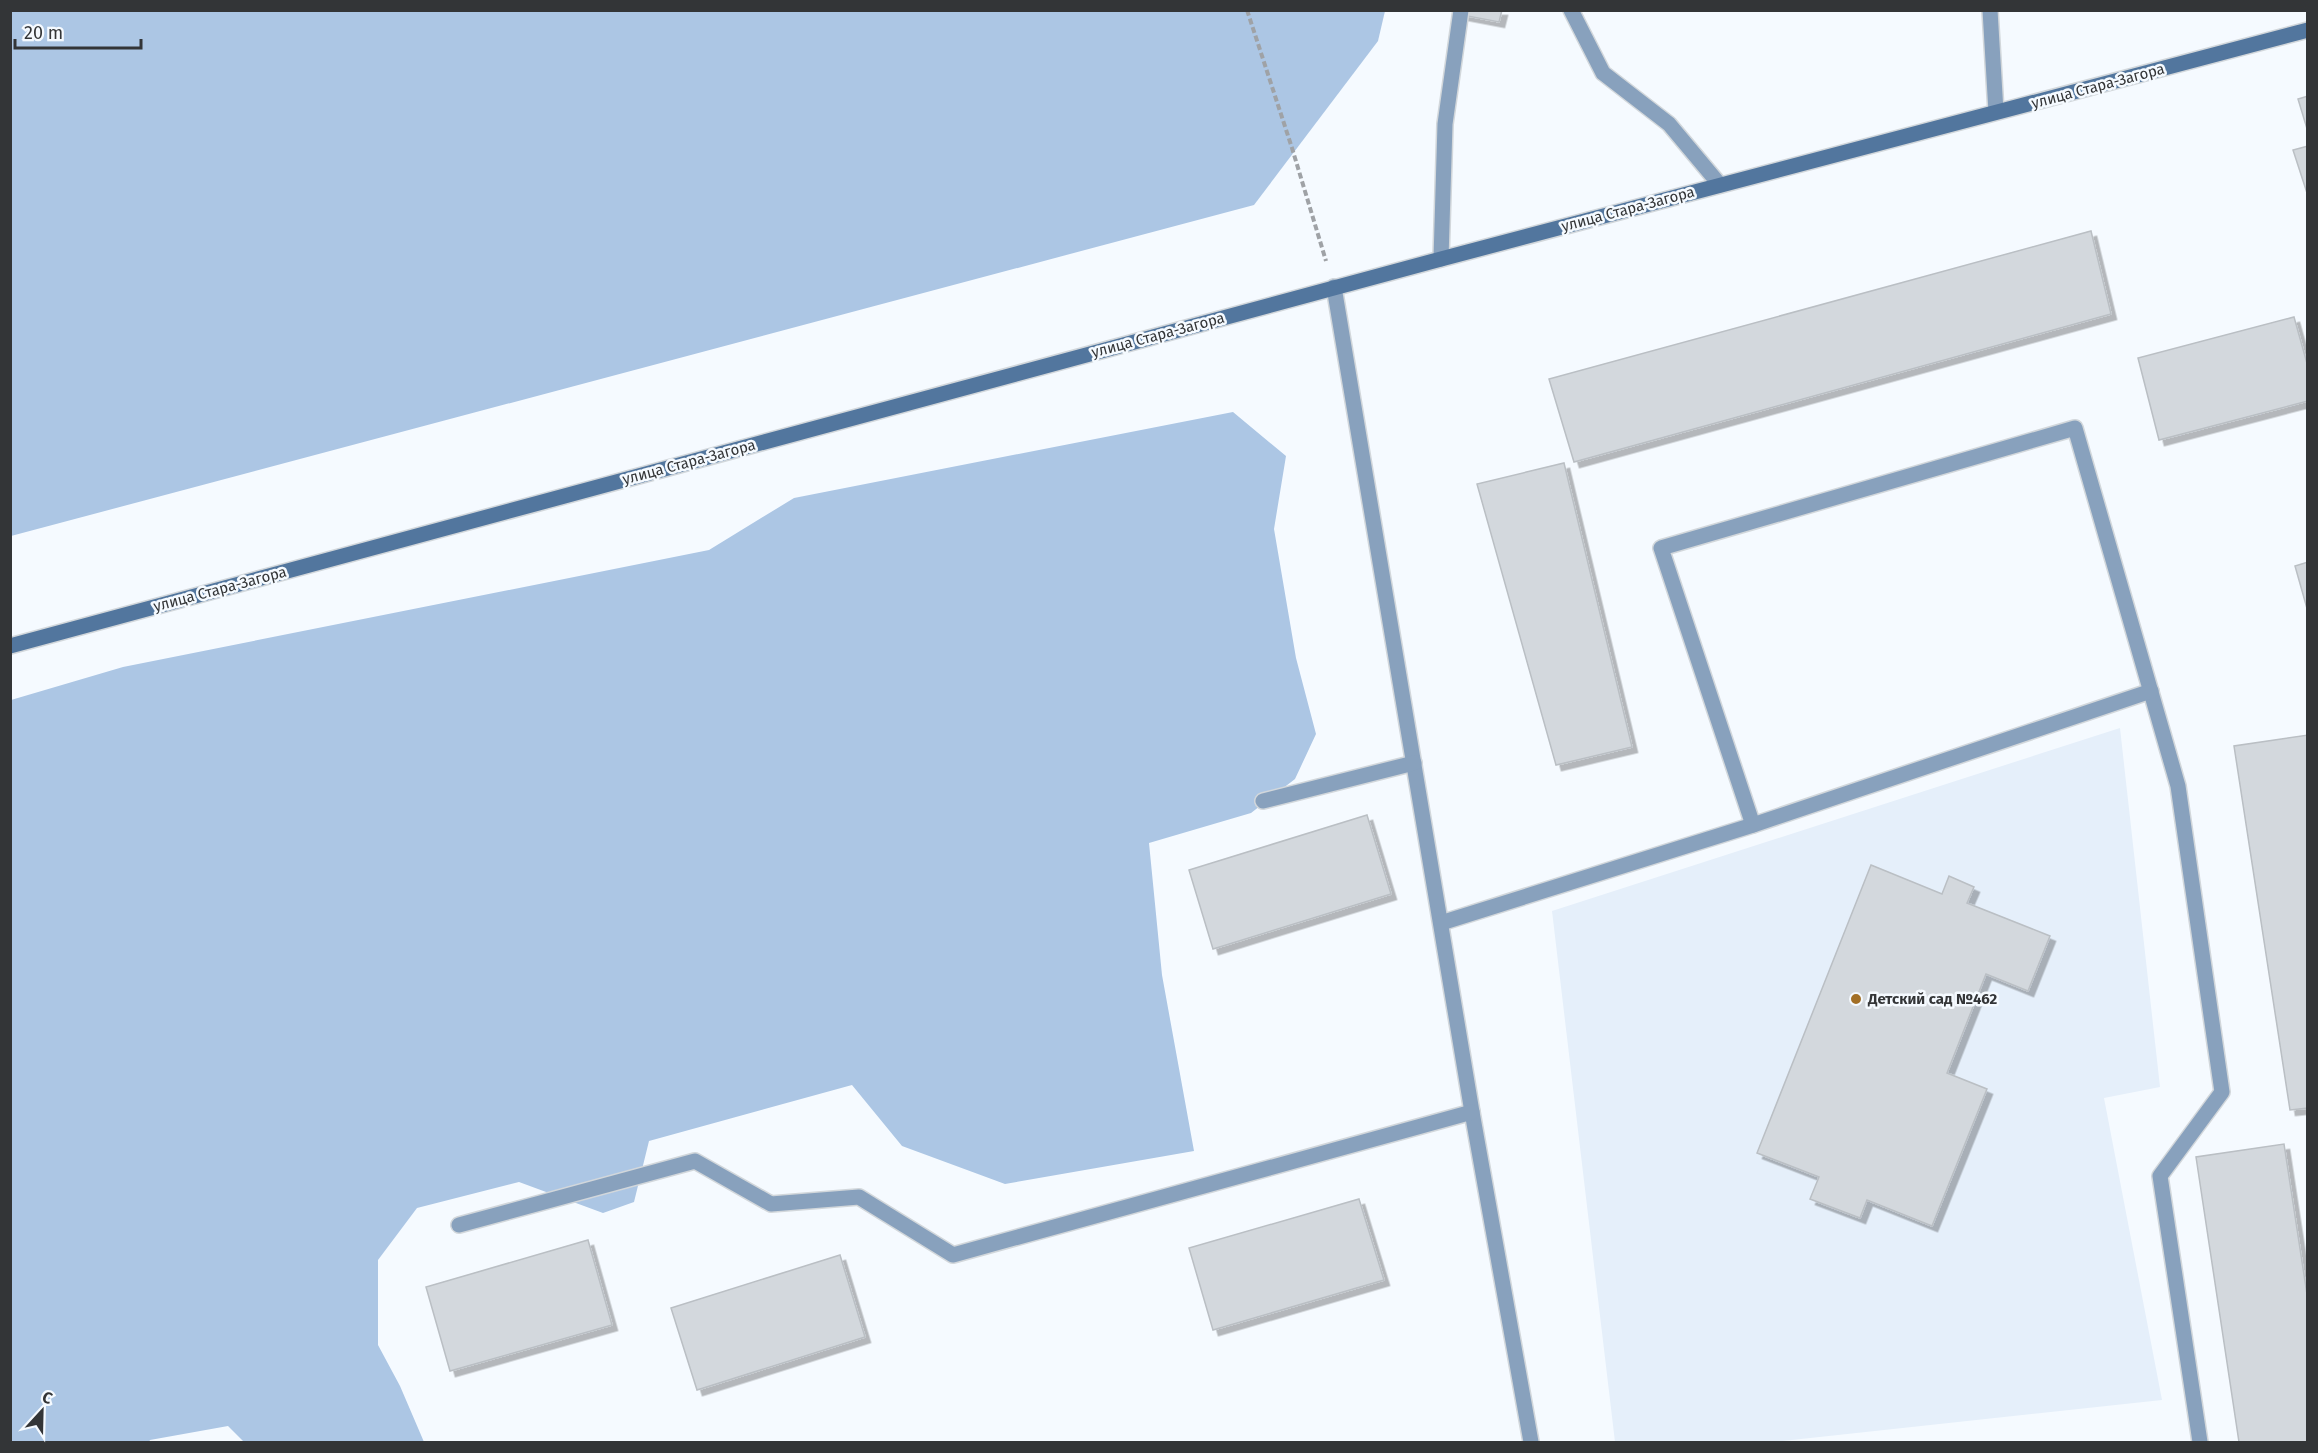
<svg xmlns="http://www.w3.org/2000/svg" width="2318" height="1453" viewBox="0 0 2318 1453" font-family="'Fira Sans',sans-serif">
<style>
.built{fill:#e5effa}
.forest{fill:#acc6e4}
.building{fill:#d3d8dd;stroke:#babfc4;stroke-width:1.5;filter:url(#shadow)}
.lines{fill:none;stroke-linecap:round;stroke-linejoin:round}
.lane-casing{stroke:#d2d7db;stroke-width:18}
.secondary-casing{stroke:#d2d7db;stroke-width:18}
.path{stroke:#9fa2a6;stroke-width:4;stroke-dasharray:6 3;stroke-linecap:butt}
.lane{stroke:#88a1bd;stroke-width:15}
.secondary{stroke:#52769e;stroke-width:15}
.poi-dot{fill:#a26f26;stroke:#f5faff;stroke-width:2}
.labels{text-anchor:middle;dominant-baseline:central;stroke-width:5;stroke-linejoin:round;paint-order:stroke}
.street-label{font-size:15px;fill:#333537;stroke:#f5faff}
.poi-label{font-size:15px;font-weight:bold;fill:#333537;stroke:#f5faff;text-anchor:start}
</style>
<defs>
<filter id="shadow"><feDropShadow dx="5.5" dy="5.5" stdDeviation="0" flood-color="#0004"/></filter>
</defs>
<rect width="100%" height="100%" fill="#f5faff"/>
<polygon class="built" points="2120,728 2160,1087 2104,1098 2162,1400 1773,1442 1615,1442 1552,911"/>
<g class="forest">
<polygon points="11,10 1385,10 1385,11 1378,41 1254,205 11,536"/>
<polygon points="1233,412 1286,456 1274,529 1296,658 1316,734 1295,779 1251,813 1149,843 1162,975 1194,1151 1005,1184 902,1146 852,1085 649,1141 634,1202 603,1213 519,1182 417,1208 378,1260 378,1345 400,1386 424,1442 244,1442 228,1426 150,1440 149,1442 11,1442 11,700 123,667 709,550 794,498"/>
</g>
<g class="building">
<polygon points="1457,10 1502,10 1499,22 1457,14"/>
<polygon points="2308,96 2308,132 2298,99"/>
<polygon points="2308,146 2308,196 2293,150"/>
<polygon points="2091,231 2111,314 1574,462 1549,379"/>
<polygon points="2294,317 2308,367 2308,401 2159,440 2138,358"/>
<polygon points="1564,463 1632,747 1556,765 1477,484"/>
<polygon points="2308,562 2308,612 2295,566"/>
<polygon points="2308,735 2308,1108 2290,1110 2234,746"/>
<polygon points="1367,815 1391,894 1213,949 1189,870"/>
<polygon points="1871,865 1942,894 1949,876 1974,887 1967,903 2050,936 2028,991 1986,974 1947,1073 1987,1089 1932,1226 1867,1200 1860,1218 1810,1199 1819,1177 1757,1153"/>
<polygon points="2284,1144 2308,1301 2308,1442 2239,1442 2196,1157"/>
<polygon points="1359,1199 1384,1280 1213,1330 1189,1248"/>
<polygon points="588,1240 612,1325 450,1371 426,1287"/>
<polygon points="840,1255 865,1337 697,1390 671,1308"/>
</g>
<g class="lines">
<g class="lane-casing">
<g id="lane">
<polyline points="1571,10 1603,73 1669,124 1720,185"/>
<polyline points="1990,10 1996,112"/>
<polyline points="1441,259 1445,124 1461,10"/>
<polyline points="1334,287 1472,1112 1531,1442"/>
<polyline points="1263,801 1414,763"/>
<polyline points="1753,825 1661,548 2075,428 2178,786 2222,1092 2160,1176 2200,1442"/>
<polyline points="1441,923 1753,825 2151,691"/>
<polyline points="459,1225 695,1161 771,1204 859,1197 953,1255 1472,1112"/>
</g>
</g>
<g class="secondary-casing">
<polyline id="secondary" points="10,646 1441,259 2308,30"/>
</g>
<polyline class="path" points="1247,10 1292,148 1326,261"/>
<use href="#lane" class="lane"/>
<use href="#secondary" class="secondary"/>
</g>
<circle class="poi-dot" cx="1856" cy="999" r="6"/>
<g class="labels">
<g class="street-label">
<text transform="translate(2098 86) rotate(-15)">улица Стара-Загора</text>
<text transform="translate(1628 209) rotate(-15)">улица Стара-Загора</text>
<text transform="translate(1158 335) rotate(-15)">улица Стара-Загора</text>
<text transform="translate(689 462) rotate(-15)">улица Стара-Загора</text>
<text transform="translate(220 589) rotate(-15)">улица Стара-Загора</text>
</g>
<g class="poi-label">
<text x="1868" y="999">Детский сад №462</text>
</g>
</g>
<rect width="2318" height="1453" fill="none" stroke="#333537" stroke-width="24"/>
<g transform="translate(42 1411) rotate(22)" stroke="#f5faff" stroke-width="4.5" paint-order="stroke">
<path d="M0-4.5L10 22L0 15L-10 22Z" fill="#333537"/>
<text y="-9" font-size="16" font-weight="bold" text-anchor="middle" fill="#333537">С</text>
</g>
<path d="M15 39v9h126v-9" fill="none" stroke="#333537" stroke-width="3"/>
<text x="24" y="39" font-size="18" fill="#333537" stroke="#f5faff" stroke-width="4.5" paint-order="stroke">20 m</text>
</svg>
